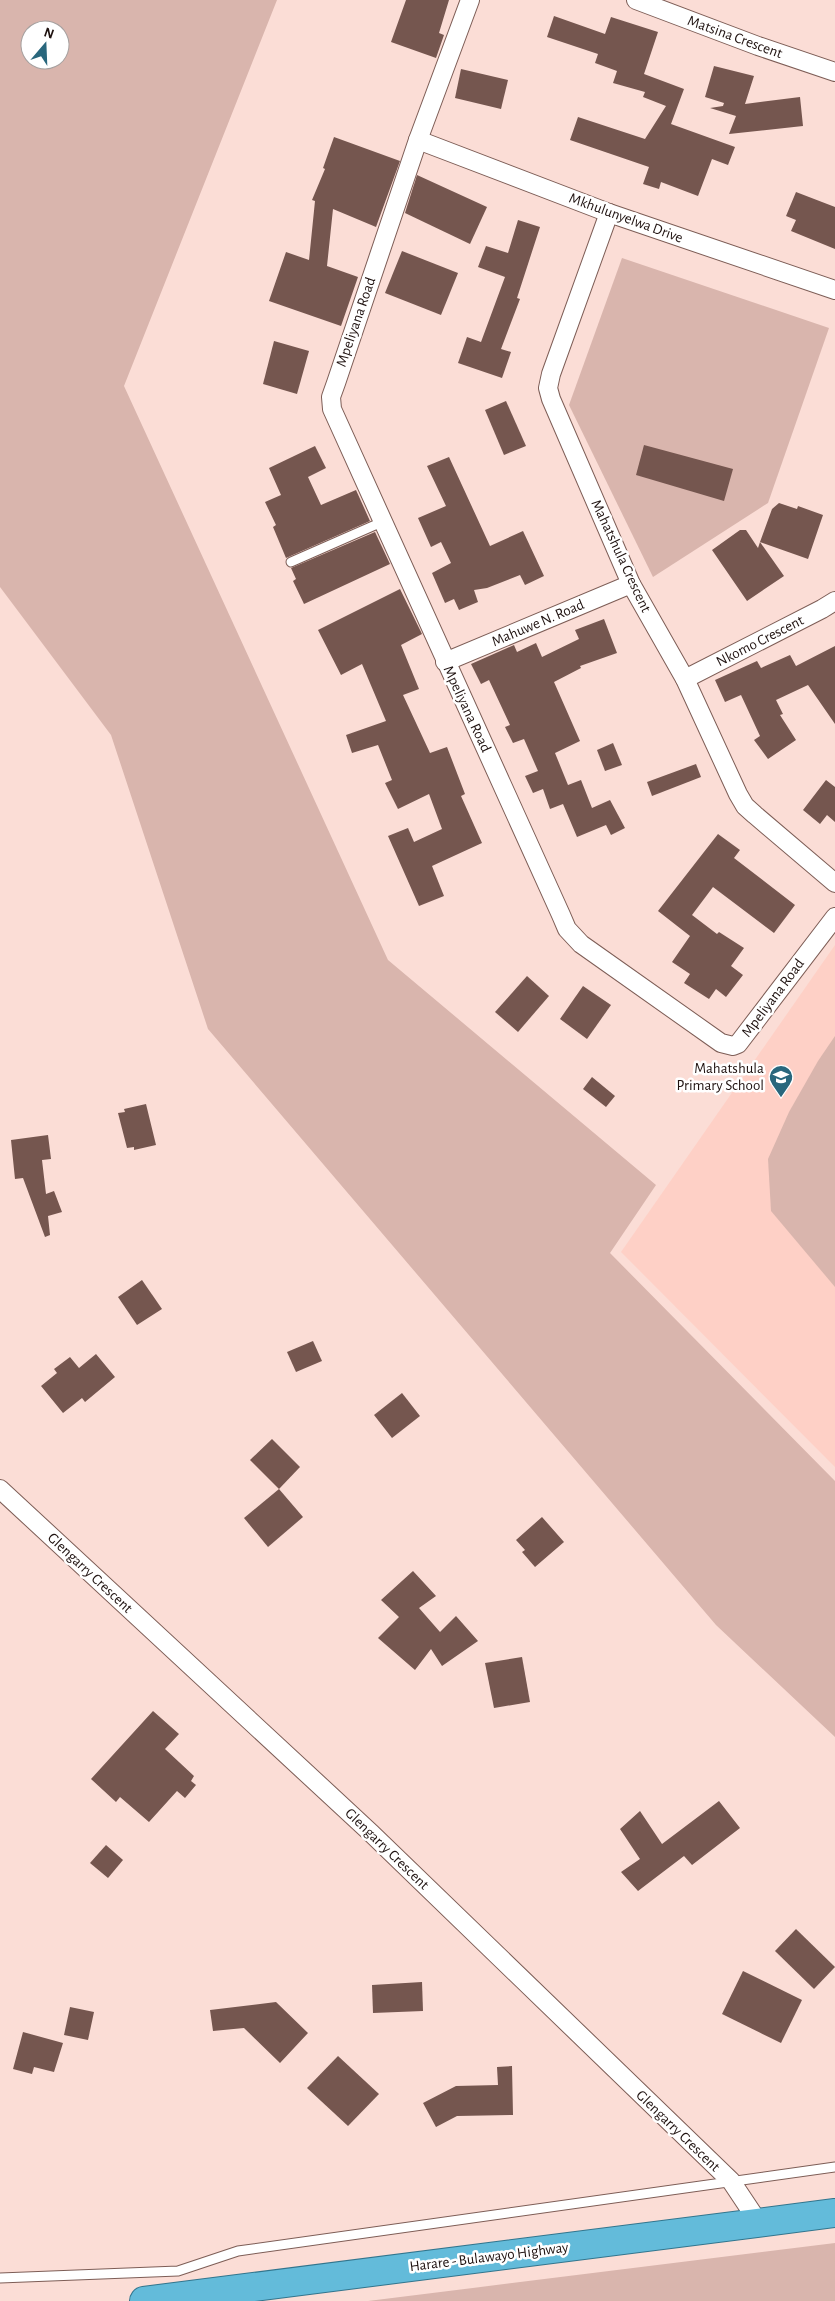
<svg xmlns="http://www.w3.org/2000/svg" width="835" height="2301" viewBox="0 0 835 2301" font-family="'Alegreya Sans',sans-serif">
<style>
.built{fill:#fed0c6}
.green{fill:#d9b5ad;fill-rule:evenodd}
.building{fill:#75564f}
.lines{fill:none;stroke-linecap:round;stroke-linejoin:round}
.service-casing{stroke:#7d5d56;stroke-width:11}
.minor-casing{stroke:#7d5d56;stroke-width:20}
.trunk-casing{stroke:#32758d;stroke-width:30}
.service{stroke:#fff;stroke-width:9}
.minor{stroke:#fff;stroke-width:18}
.trunk{stroke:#63bbda;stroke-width:28}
.labels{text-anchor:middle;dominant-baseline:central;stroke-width:5;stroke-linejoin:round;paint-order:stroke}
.street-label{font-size:15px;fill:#1f1210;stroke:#fff}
.poi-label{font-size:15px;fill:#1f1210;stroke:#fff;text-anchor:end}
</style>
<rect width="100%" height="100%" fill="#fbddd6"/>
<polygon class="built" points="835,945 835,1467 621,1252"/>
<g class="green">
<path d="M0,0H277L124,386L388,960L656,1185L610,1253L835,1481V1737L716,1625L208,1029L111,735L0,587ZM30,30H60V60H30Z"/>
<polygon points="622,258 829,328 768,503 653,577 569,405"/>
<polygon points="835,1036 835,1287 771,1211 768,1159 789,1112 818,1061"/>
<polygon points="835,2243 835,2301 368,2301"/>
</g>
<g class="building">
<polygon points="406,0 449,0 439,33 444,35 436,58 391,42"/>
<polygon points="554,16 605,34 611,17 658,32 644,74 684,89 671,124 735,147 728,165 712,159 698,196 661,182 659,189 643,184 649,167 570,140 578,117 645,139 666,106 643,97 645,92 613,83 617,71 595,63 598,54 547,37"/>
<polygon points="714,66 754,76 745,104 800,97 803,126 729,134 736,116 710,108 723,106 724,103 705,97"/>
<polygon points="461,69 508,80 501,109 455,98"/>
<polygon points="334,137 400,161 376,227 333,209 327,266 358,277 341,326 269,301 286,252 309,260 315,201 312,200 325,169 323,168"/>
<polygon points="417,175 487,207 470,244 405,213"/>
<polygon points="796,192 835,207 835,249 791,231 796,220 786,216"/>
<polygon points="518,220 540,227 517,298 520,299 501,349 511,352 502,378 458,363 467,337 481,342 505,277 478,267 486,246 508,253"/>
<polygon points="402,251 458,273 441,315 385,293"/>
<polygon points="274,341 309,351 297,394 263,384"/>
<polygon points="506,401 526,446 504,455 485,410"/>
<polygon points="644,445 733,469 724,501 636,475"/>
<polygon points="315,446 326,468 308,477 321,505 356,490 370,521 286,558 273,527 276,525 265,502 281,495 269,468"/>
<polygon points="449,457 490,546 523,531 544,576 525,585 520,575 487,588 474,590 478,602 459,610 454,599 445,603 432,573 451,563 441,542 431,547 418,518 446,506 427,466"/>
<polygon points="779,503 797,509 798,506 823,515 808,559 760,542 772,509"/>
<polygon points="740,530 746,530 758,548 760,542 784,576 747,601 712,550"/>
<polygon points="375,532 390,564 304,604 293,581 296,579 291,568"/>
<polygon points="400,589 422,634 401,645 419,689 403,695 430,753 447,747 465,794 461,796 482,843 432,866 444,896 419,906 388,836 408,828 414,842 442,829 429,794 398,809 385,783 392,780 378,745 352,753 346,735 386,721 362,664 341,675 318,630"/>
<polygon points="604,619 617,653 580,666 581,668 554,682 580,741 555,753 568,785 581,780 592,808 610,800 625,828 611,835 606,825 577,837 563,804 550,809 543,789 533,793 525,776 538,771 524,739 513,743 505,727 510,725 489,680 481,684 471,664 514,645 517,652 536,643 542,657 579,639 575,630"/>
<polygon points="835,646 835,724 808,685 776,700 783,714 780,715 796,740 768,759 754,740 760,736 741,695 725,702 715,680 757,661 761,668 790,655 796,666"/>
<polygon points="613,743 622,765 605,771 597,750"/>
<polygon points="696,764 701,777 652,796 647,782"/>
<polygon points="826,780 835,787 835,822 827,815 820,824 803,810"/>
<polygon points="718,834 740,850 734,858 795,905 774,933 713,887 692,915 717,934 719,932 744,948 731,966 743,975 726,997 716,989 709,999 684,983 690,974 672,962 690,936 658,911"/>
<polygon points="527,976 549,996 518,1032 495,1012"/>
<polygon points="583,986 611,1005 587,1039 560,1019"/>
<polygon points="592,1077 615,1096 606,1107 583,1089"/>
<polygon points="146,1104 156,1145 134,1150 134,1147 127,1148 118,1113 125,1112 124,1109"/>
<polygon points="48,1135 51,1159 42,1160 46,1194 54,1191 62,1212 48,1216 50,1235 45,1237 23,1178 15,1179 11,1140"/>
<polygon points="142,1280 162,1309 137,1325 118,1297"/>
<polygon points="313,1341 322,1361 296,1372 287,1352"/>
<polygon points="96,1354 115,1377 85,1402 82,1398 63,1413 41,1386 57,1373 54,1369 70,1357 79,1368"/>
<polygon points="402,1393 420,1416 392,1438 374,1415"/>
<polygon points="272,1439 300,1467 279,1489 250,1460"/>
<polygon points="279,1489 303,1517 268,1547 244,1518"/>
<polygon points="542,1517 564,1542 535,1567 522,1552 525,1550 516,1540"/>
<polygon points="413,1571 436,1596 419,1608 440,1632 456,1616 478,1641 442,1666 431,1649 415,1670 378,1638 399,1617 381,1600"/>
<polygon points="522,1657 530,1702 494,1708 485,1663"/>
<polygon points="153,1711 179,1734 165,1749 194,1776 191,1781 196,1785 185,1798 177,1791 149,1822 120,1797 116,1802 91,1779"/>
<polygon points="719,1801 740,1828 692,1865 684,1856 638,1891 621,1872 640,1859 620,1829 640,1811 662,1844"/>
<polygon points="106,1845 123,1860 108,1878 90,1863"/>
<polygon points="796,1929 835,1967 814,1989 775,1951"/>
<polygon points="743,1971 802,2000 781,2043 722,2014"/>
<polygon points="422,1982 423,2011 373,2013 372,1985"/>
<polygon points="276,2002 308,2033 280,2063 244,2028 213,2031 210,2010"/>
<polygon points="70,2007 94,2012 88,2040 64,2035"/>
<polygon points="23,2032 63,2043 54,2072 34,2067 32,2074 13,2069"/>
<polygon points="338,2056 379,2094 348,2126 307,2088"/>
<polygon points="512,2066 513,2115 457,2116 436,2127 423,2103 456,2086 498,2085 497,2067"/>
</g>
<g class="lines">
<g class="service-casing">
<g id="service">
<polyline points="291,562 382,522"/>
<polyline points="0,2278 178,2271 238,2251 835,2167"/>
</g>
</g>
<g class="minor-casing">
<g id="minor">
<polyline points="470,0 418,140 336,383 331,397 332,409 561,915 567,929 581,944 721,1043 733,1046 738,1044 835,917"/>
<polyline points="636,0 758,46 835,72"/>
<polyline points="418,140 609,213 835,290"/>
<polyline points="609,213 551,374 548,388 551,399 631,584 685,679 738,794 745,806 755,815 835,883"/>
<polyline points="445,662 631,584"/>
<polyline points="685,679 822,609 835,601"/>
<polyline points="0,1489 371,1833 731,2181 759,2223"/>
</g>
</g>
<g class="trunk-casing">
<polyline id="trunk" points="144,2301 835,2213"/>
</g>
<use href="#service" class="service"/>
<use href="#minor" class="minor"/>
<use href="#trunk" class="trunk"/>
</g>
<defs>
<g id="school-pin" transform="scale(1.25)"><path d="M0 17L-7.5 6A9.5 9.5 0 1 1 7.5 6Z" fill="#29677d" stroke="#fff"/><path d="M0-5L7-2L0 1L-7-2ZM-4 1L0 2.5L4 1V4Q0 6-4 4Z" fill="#fff"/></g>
</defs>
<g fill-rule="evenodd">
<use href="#school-pin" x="781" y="1077"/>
</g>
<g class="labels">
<g class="street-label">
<text transform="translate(735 37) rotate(20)">Matsina Crescent</text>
<text transform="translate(626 218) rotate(20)">Mkhulunyelwa Drive</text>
<text transform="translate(356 322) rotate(-71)">Mpeliyana Road</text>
<text transform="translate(621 556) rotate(65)">Mahatshula Crescent</text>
<text transform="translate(538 623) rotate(-23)">Mahuwe N. Road</text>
<text transform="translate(760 641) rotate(-27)">Nkomo Crescent</text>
<text transform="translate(467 709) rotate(65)">Mpeliyana Road</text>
<text transform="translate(773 998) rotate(-53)">Mpeliyana Road</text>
<text transform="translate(90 1573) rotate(43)">Glengarry Crescent</text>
<text transform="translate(387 1849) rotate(44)">Glengarry Crescent</text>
<text transform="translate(678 2131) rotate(44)">Glengarry Crescent</text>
<text transform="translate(489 2257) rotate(-7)">Harare - Bulawayo Highway</text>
</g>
<g class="poi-label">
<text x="764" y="1068">Mahatshula<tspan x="764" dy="17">Primary School</tspan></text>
</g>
</g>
<g transform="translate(45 45) rotate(19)"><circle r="24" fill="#ffffff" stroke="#a5a09f"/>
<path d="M0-4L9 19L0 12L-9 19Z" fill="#29677d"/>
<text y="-8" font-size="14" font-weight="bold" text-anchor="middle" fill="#1f1210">N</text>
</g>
</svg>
